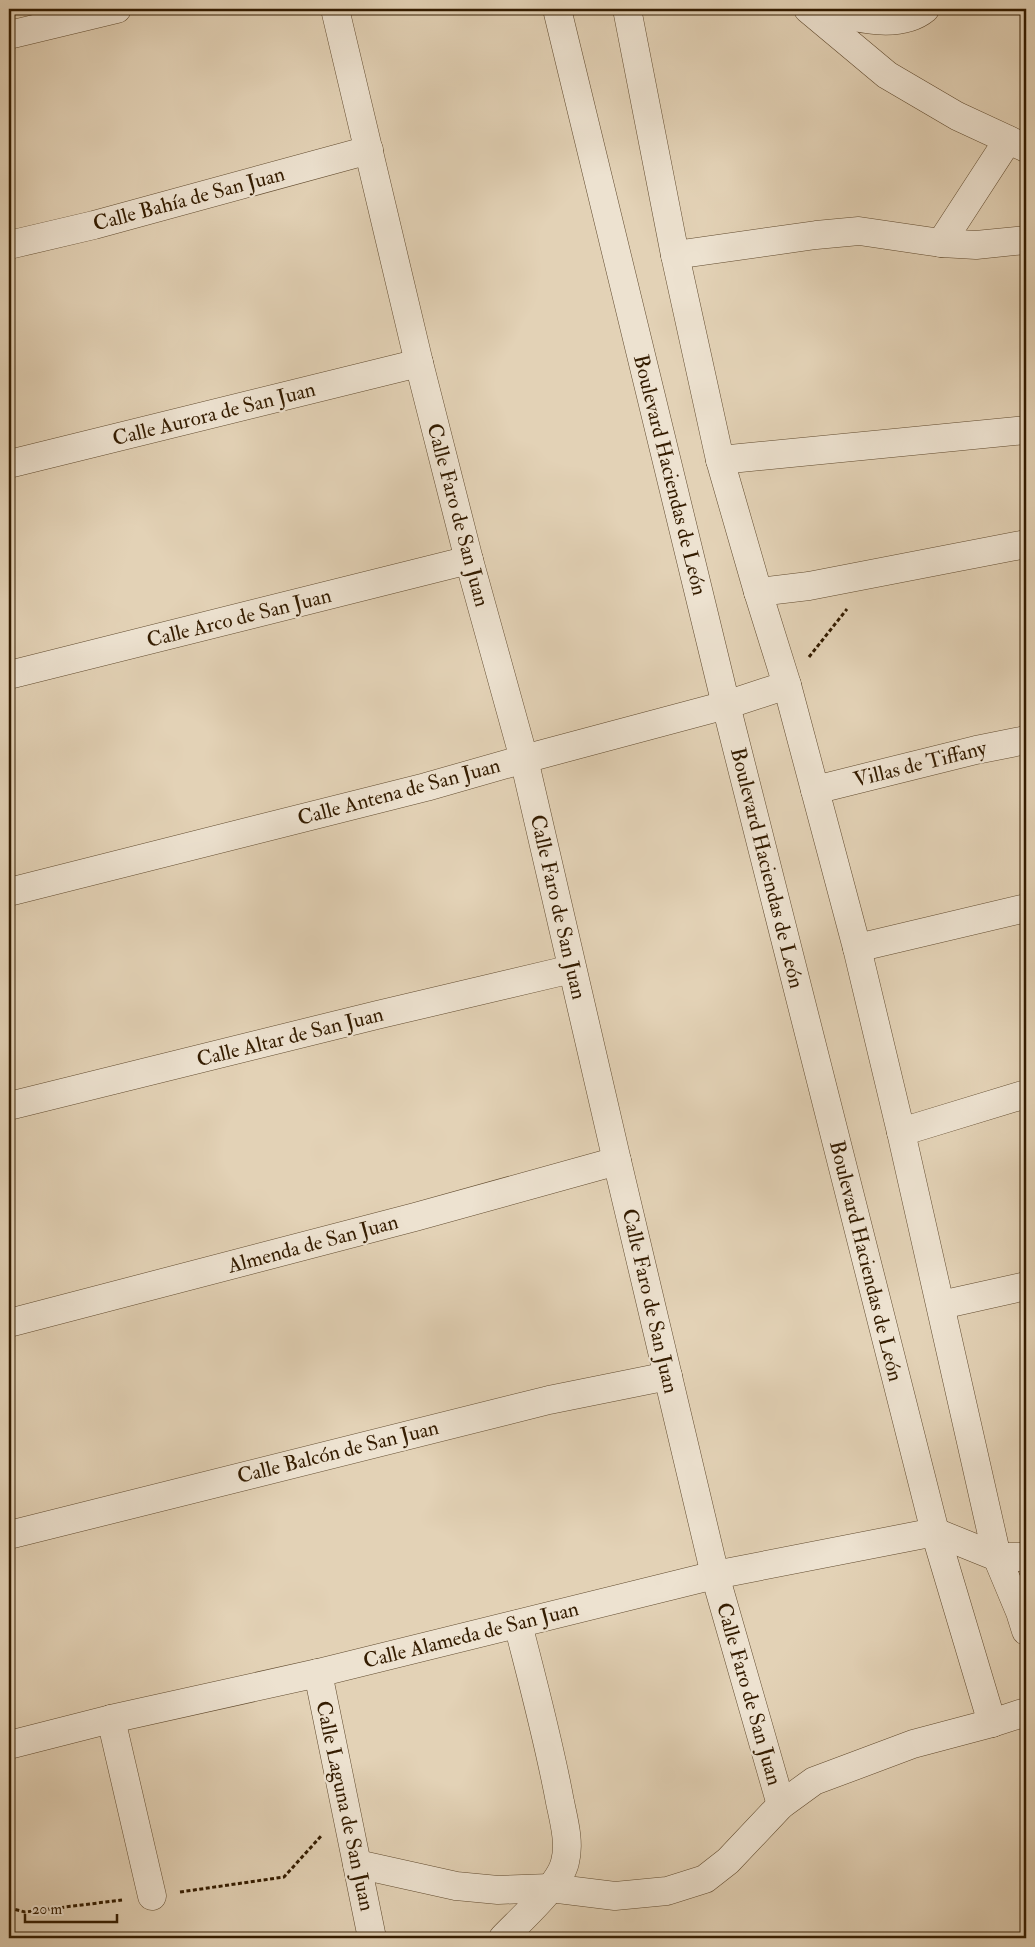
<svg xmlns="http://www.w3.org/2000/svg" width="1035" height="1947" viewBox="0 0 1035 1947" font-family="'IM FELL Double Pica',serif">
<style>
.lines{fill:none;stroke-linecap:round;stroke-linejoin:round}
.minor-casing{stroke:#604a2e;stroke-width:29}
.path{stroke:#341c00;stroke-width:3;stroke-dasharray:4 2.5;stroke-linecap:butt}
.minor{stroke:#ede2d0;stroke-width:28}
.labels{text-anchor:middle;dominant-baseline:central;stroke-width:4.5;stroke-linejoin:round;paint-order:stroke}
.street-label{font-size:21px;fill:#341c00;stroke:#ede2d0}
</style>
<rect width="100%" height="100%" fill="#e3d2b6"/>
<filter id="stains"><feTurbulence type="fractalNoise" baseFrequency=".004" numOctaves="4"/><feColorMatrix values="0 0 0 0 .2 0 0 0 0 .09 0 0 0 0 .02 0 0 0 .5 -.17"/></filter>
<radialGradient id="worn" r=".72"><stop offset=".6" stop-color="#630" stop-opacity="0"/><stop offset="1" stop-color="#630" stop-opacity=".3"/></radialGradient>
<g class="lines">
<g class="minor-casing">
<g id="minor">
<polyline points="335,9 419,363 469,560 524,759 617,1161 715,1575 781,1805"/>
<polyline points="557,9 726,705 935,1532 992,1723"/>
<polyline points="627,9 675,255 720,460 758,592 787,685 857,948 901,1132 997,1557 1020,1612 1026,1631"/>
<polyline points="808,9 887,75 957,116 1026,148"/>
<path d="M815,9C847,15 897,32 925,9"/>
<polyline points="9,35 117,9"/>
<polyline points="941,243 1008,140"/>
<polyline points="9,245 94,225 369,150"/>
<polyline points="675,255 816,235 859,231 941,243 976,245 1026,240"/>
<polyline points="720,460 1026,430"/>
<polyline points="9,464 419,363"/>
<polyline points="758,592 809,586 1026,544"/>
<polyline points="9,675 469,560"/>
<polyline points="815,790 976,750 1026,740"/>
<polyline points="9,892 426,787 524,759 726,705 787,685"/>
<polyline points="857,948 1026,908"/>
<polyline points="9,1106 377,1015 572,969"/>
<polyline points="901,1132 1026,1094"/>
<polyline points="941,1305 1026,1286"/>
<polyline points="9,1323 415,1217 617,1161"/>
<polyline points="9,1535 549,1400 668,1376"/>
<polyline points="318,1673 372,1938"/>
<polyline points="111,1719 152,1896"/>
<polyline points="9,1745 111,1719 318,1673 715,1575 935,1532 997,1557 1026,1557"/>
<polyline points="357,1864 456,1886 498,1890 550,1888 615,1896 667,1891 705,1879 728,1861 781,1805 814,1781 913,1744 992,1723 1026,1712"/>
<path d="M503,1938C520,1920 560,1885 565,1862C570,1843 564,1821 560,1802C549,1742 533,1683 518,1624"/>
</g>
</g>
<g class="path">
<polyline points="809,657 847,609"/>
<polyline points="180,1892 284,1877 322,1835"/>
<polyline points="9,1908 25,1912 122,1900"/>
</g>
<use href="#minor" class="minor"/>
</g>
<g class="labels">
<g class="street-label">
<text transform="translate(189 199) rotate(-15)">Calle Bahía de San Juan</text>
<text transform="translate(214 414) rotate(-14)">Calle Aurora de San Juan</text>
<text transform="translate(670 475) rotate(76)">Boulevard Haciendas de León</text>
<text transform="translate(458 515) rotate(75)">Calle Faro de San Juan</text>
<text transform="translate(239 618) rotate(-14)">Calle Arco de San Juan</text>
<text transform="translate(920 764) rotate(-14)">Villas de Tiffany</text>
<text transform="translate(399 792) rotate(-15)">Calle Antena de San Juan</text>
<text transform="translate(767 868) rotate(76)">Boulevard Haciendas de León</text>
<text transform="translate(558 907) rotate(77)">Calle Faro de San Juan</text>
<text transform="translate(290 1037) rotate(-14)">Calle Altar de San Juan</text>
<text transform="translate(313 1244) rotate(-15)">Almenda de San Juan</text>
<text transform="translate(866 1261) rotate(76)">Boulevard Haciendas de León</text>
<text transform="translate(650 1301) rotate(77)">Calle Faro de San Juan</text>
<text transform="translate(338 1452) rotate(-14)">Calle Balcón de San Juan</text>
<text transform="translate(471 1635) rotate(-14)">Calle Alameda de San Juan</text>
<text transform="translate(749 1694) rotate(74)">Calle Faro de San Juan</text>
<text transform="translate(345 1806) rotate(78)">Calle Laguna de San Juan</text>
</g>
</g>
<rect width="1035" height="1947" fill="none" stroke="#e3d2b6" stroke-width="30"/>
<rect x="10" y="10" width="1015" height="1927" fill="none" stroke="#341c00" stroke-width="2.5"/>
<rect x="15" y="15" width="1005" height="1917" fill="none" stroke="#341c00"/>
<path d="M25 1914v8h92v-8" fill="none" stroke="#341c00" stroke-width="2.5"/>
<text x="32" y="1914" font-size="15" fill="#341c00" stroke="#ede2d0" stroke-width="4" paint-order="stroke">20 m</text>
<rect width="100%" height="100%" filter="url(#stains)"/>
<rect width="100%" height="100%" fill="url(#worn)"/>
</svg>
